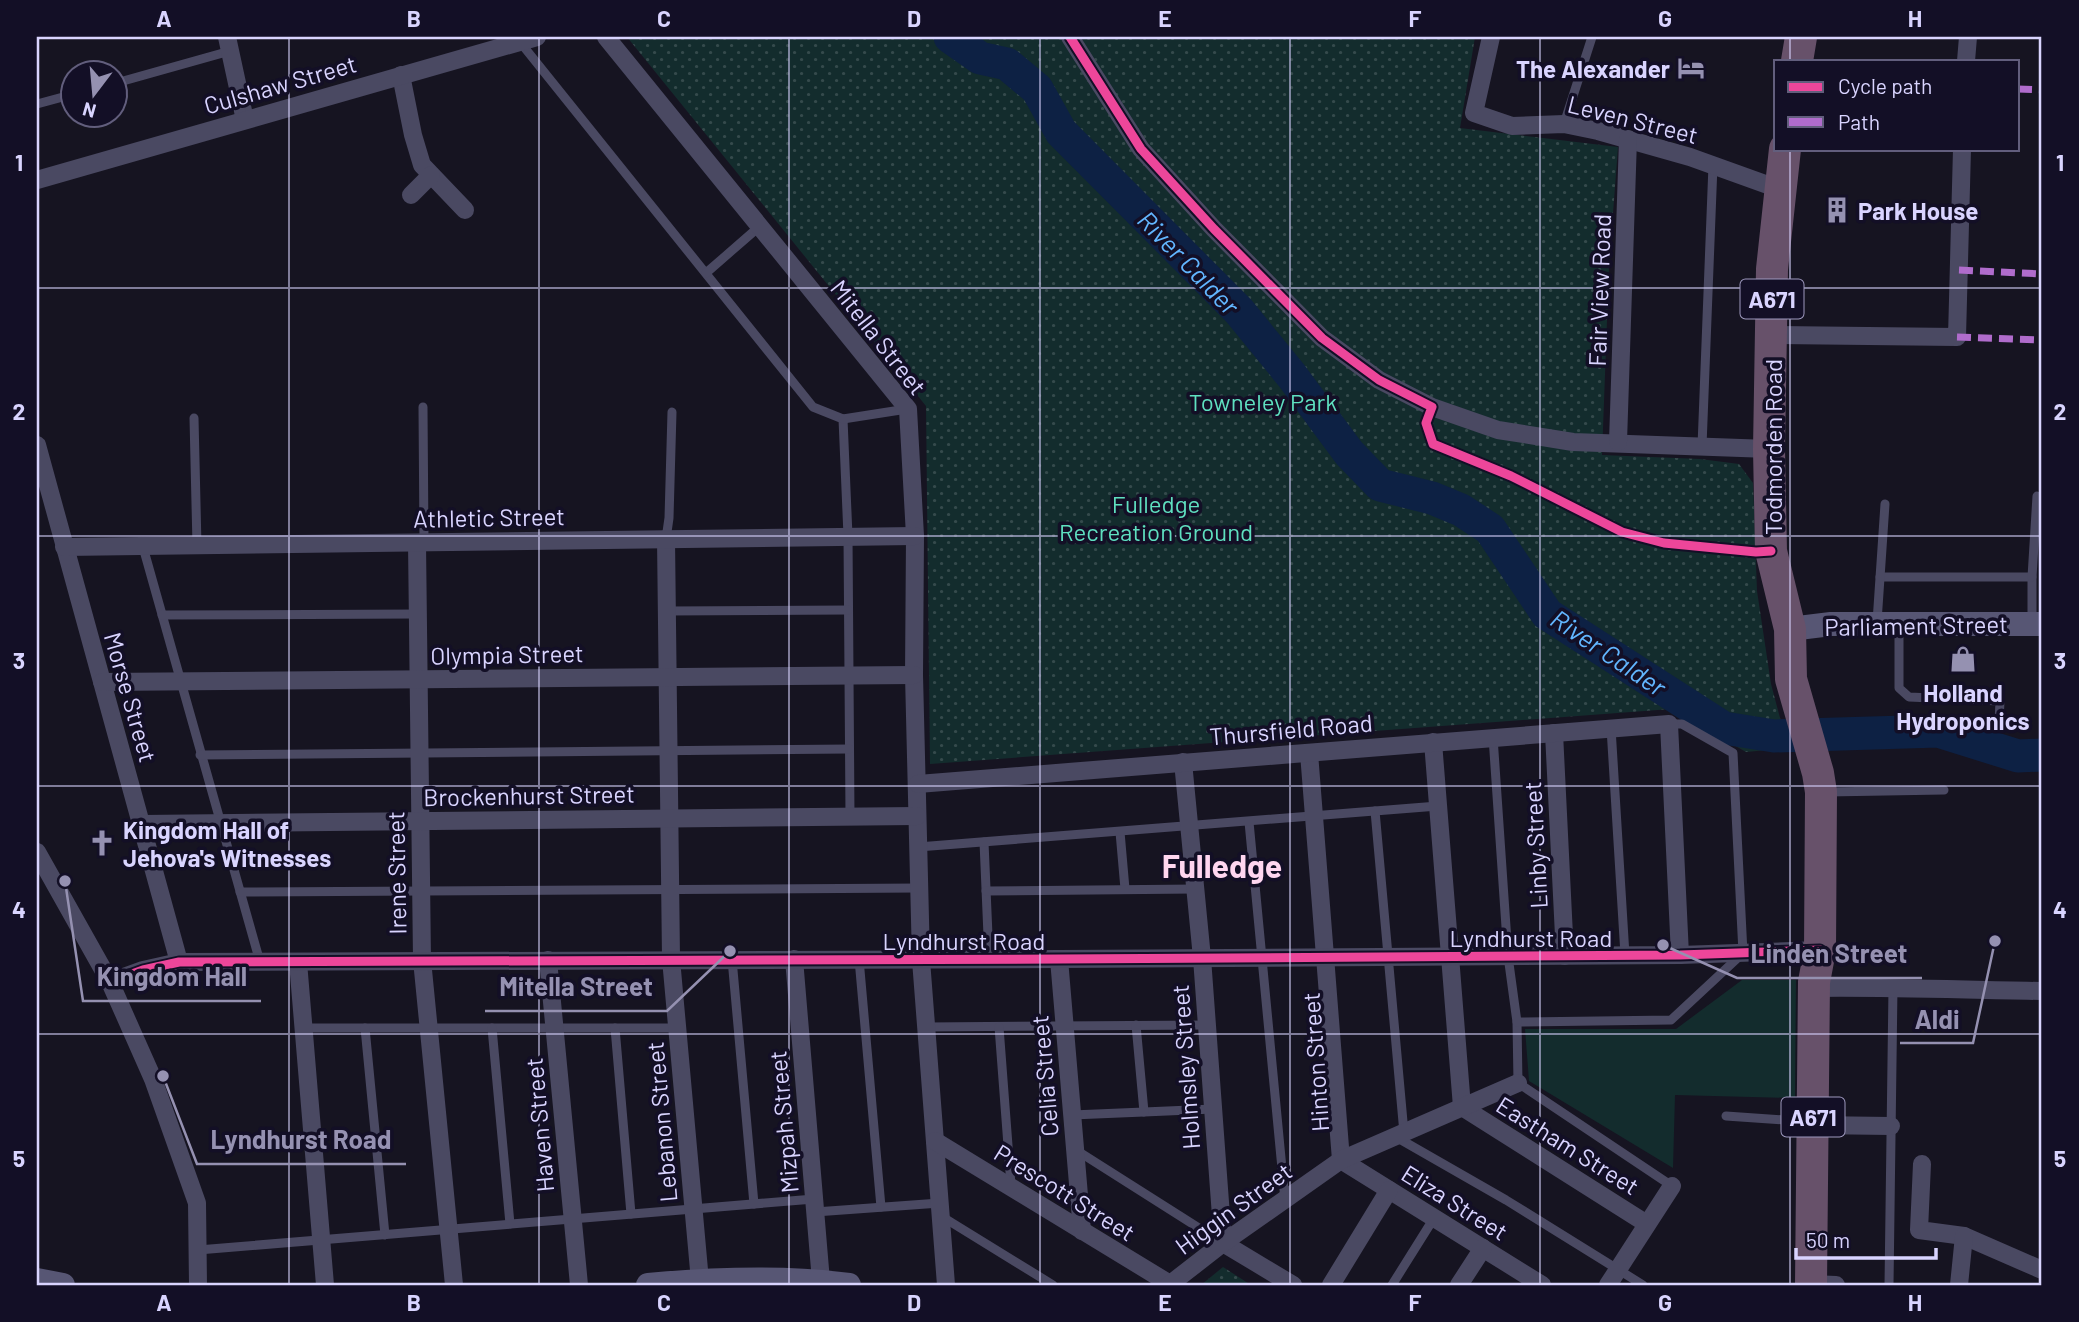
<svg xmlns="http://www.w3.org/2000/svg" width="2079" height="1322" viewBox="0 0 2079 1322" font-family="Barlow,sans-serif">
<style>
.grass{fill:#132c2d}
.park{fill:url(#park-dots)}
.lines{fill:none;stroke-linecap:round;stroke-linejoin:round}
.river{stroke:#0d2144;stroke-width:33}
.lane{stroke:#4a4962;stroke-width:9}
.street{stroke:#4a4962;stroke-width:18}
.secondary{stroke:#575674;stroke-width:24}
.highway{stroke:#67516a;stroke-width:32}
.quiet{stroke:#b06ccc;stroke-width:7;stroke-dasharray:14 7;stroke-linecap:butt}
.cycleway-casing{stroke:#130f26;stroke-width:13}
.cycleway{stroke:#ed469a;stroke-width:9}
.grid{fill:none;stroke:#d9d4ff;stroke-width:2;stroke-opacity:0.55}
.labels{text-anchor:middle;dominant-baseline:central;stroke-width:7;stroke-linejoin:round;paint-order:stroke}
.shield{fill:#130f26;stroke:#9e99be;stroke-width:2}
.shield-label{font-size:23px;font-weight:bold;fill:#d9d4ff}
.poi-label{font-size:24px;font-weight:bold;fill:#d9d4ff;stroke:#130f26;text-anchor:start}
.street-label{font-size:24px;fill:#d9d4ff;stroke:#130f26}
.park-label{font-size:24px;fill:#5fe0c0;stroke:#130f26}
.water-label{font-size:26px;font-style:italic;fill:#62b6ff;stroke:#130f26}
.district-label{font-size:32px;font-weight:bold;fill:#ffd6f0;stroke:#130f26}
.leader{fill:none;stroke:#9591b1;stroke-width:2.5}
.callout-dot{fill:#9591b1;stroke:#130f26;stroke-width:2.5}
.callout-label{font-size:26px;text-anchor:middle;font-weight:bold;fill:#9591b1;stroke:#130f26;stroke-width:7;stroke-linejoin:round;paint-order:stroke}
.neatline{fill:none;stroke:#d9d4ff;stroke-width:2.5}
.grid-label{font-size:23px;text-anchor:middle;font-weight:bold;fill:#d9d4ff}
</style>
<defs>
<pattern id="park-dots" width="8" height="8" patternUnits="userSpaceOnUse" patternTransform="scale(1.75)"><rect width="8" height="8" fill="#132c2d"/><path d="M2 2h.1M6 6h.1" fill="none" stroke="#354a4c" stroke-width="1.8" stroke-linecap="round"/></pattern>
</defs>
<rect width="100%" height="100%" fill="#161421"/>
<polygon class="grass" points="1742,980 1796,980 1795,1098 1675,1095 1673,1168 1529,1081 1525,1029 1676,1029"/>
<g class="park">
<polygon points="627,37 1475,37 1460,128 1618,147 1609,266 1602,455 1700,459 1739,464 1753,483 1757,591 1771,684 1788,748 1746,752 1671,709 930,764 926,406"/>
<polygon points="1223,1267 1251,1285 1201,1285"/>
</g>
<g class="lines">
<polyline class="river" points="950,37 980,58 1007,64 1037,89 1061,132 1239,311 1292,376 1349,453 1380,485 1432,498 1461,510 1490,529 1547,614 1724,728 1774,736 1938,731 2018,756 2042,755"/>
<g class="lane">
<polyline points="520,42 813,407 843,419 848,536 850,816"/>
<polyline points="116,83 230,51"/>
<polyline points="37,104 74,94"/>
<polyline points="1564,124 1592,37"/>
<polyline points="706,273 760,226"/>
<polyline points="423,407 424,542"/>
<polyline points="194,418 197,546"/>
<polyline points="843,419 907,409"/>
<polyline points="1702,446 1713,165"/>
<polyline points="666,539 669,518 672,412"/>
<polyline points="143,547 260,962"/>
<polyline points="1880,577 2032,577 2032,622"/>
<polyline points="2032,577 2037,496"/>
<polyline points="667,611 848,610"/>
<polyline points="162,615 418,614"/>
<polyline points="1877,622 1885,504"/>
<polyline points="1899,626 1899,688 1909,697 2000,701 1999,722"/>
<polyline points="1669,724 1682,724 1733,753 1743,953 1671,1020 1517,1022 1518,1083 1672,1186"/>
<polyline points="1611,728 1625,955"/>
<polyline points="1493,737 1508,956 1517,1022"/>
<polyline points="200,755 849,749"/>
<polyline points="1827,792 1944,790"/>
<polyline points="1375,811 1404,1133"/>
<polyline points="1249,822 1285,1200"/>
<polyline points="1120,832 1125,889"/>
<polyline points="984,842 989,959"/>
<polyline points="918,847 1438,806"/>
<polyline points="986,891 1195,889"/>
<polyline points="240,892 919,888"/>
<polyline points="732,959 754,1204"/>
<polyline points="859,959 881,1207"/>
<polyline points="926,1027 1207,1025"/>
<polyline points="999,1027 1011,1185"/>
<polyline points="303,1028 677,1028"/>
<polyline points="365,1028 385,1235"/>
<polyline points="492,1028 510,1224"/>
<polyline points="615,1028 631,1214"/>
<polyline points="1144,1112 1213,1109"/>
<polyline points="1072,1115 1144,1112 1136,1025"/>
<polyline points="1726,1116 1785,1120 1807,1124"/>
<polyline points="1396,1137 1506,1200 1643,1285"/>
<polyline points="1076,1150 1221,1242"/>
<polyline points="815,1212 940,1203"/>
<polyline points="941,1216 1053,1285"/>
<polyline points="198,1250 814,1199"/>
<polyline points="1392,1285 1434,1218"/>
<polyline points="1889,1285 1893,987"/>
</g>
<g class="street">
<polyline points="227,37 245,120"/>
<polyline points="606,37 908,409 915,536 914,675 921,960 946,1285"/>
<polyline points="1070,37 1141,149 1214,229 1322,338 1379,380 1432,407 1498,430 1573,442 1769,449"/>
<polyline points="1491,37 1474,113 1512,126 1564,124 1598,131 1690,157 1779,189"/>
<polyline points="1966,61 1968,37"/>
<polyline points="401,75 413,135 422,165 465,210"/>
<polyline points="37,180 537,37"/>
<polyline points="411,195 431,175"/>
<polyline points="1772,335 1957,337 1962,149"/>
<polyline points="1618,442 1628,139"/>
<polyline points="37,445 179,962"/>
<polyline points="666,539 671,959 700,1281"/>
<polyline points="417,543 422,960 454,1285"/>
<polyline points="64,547 915,536"/>
<polyline points="102,682 914,675"/>
<polyline points="1554,733 1565,956"/>
<polyline points="1433,742 1462,1107 1647,1224"/>
<polyline points="1309,753 1341,1160 1542,1285"/>
<polyline points="1183,762 1202,958 1223,1243 1293,1285"/>
<polyline points="918,784 1669,724 1680,955"/>
<polyline points="142,824 917,816"/>
<polyline points="37,852 110,982 153,1079 197,1203 198,1285"/>
<polyline points="794,959 821,1281"/>
<polyline points="1059,959 1082,1231"/>
<polyline points="548,960 579,1285"/>
<polyline points="298,962 325,1285"/>
<polyline points="110,982 143,970 179,962 1059,959 1680,955 1820,950"/>
<path d="M1814,988C1890,987 1966,990 2042,991"/>
<polyline points="1812,1125 1891,1126"/>
<polyline points="935,1141 1170,1284"/>
<polyline points="1922,1164 1919,1230 1964,1236 2042,1270"/>
<polyline points="1811,1284 1836,1285"/>
<polyline points="1169,1285 1223,1243 1341,1160 1518,1083"/>
<polyline points="1331,1285 1389,1190"/>
<polyline points="1459,1285 1483,1248"/>
<polyline points="1608,1285 1672,1186"/>
<polyline points="1959,1285 1964,1236"/>
</g>
<g class="secondary">
<polyline points="1790,629 1831,624 2042,624"/>
<polyline points="37,1280 63,1285"/>
<path d="M648,1285C714,1279 783,1276 849,1285"/>
</g>
<g class="highway">
<polyline points="1797,61 1801,37"/>
<polyline points="1785,149 1772,269 1769,449 1771,551 1790,629 1791,679 1818,773 1821,792 1820,950 1814,982 1811,1285"/>
</g>
<g class="quiet">
<polyline points="2018,89 2042,90"/>
<polyline points="1959,270 2042,274"/>
<polyline points="1957,337 2042,340"/>
</g>
<g class="cycleway-casing">
<g id="cycleway">
<polyline points="1070,37 1141,149 1214,229 1322,338 1379,380 1432,407 1426,423 1433,444 1511,476 1622,532 1664,543 1756,552 1771,551"/>
<polyline points="110,982 143,970 179,962 1059,959 1680,955 1820,950"/>
</g>
</g>
<use href="#cycleway" class="cycleway"/>
</g>
<path class="grid" d="M289,37V1285M539,37V1285M789,37V1285M1040,37V1285M1290,37V1285M1540,37V1285M1790,37V61M1790,149V1285M37,288H2042M37,536H2042M37,786H2042M37,1034H2042"/>
<defs>
<g id="hotel-bare" transform="scale(2.1)"><path d="M-6-4.5h1.5V1H6V5H4.5V3h-9V5H-6ZM-4 0a1.8 1.8 0 1 1 3.6 0ZM.5 0V-2.5h3Q6-2.5 6 0Z" fill="#9591b1" stroke="#130f26" stroke-width="2.5" paint-order="stroke"/></g>
<g id="building-bare" transform="scale(2.1)"><path d="M-4-6H4V6H1V3H-1V6H-4ZM-2.5-4.3h1.7v1.8h-1.7ZM.8-4.3h1.7v1.8H.8ZM-2.5-1h1.7V.8h-1.7ZM.8-1h1.7V.8H.8Z" fill="#9591b1" stroke="#130f26" stroke-width="2.5" paint-order="stroke"/></g>
<g id="shop-bare" transform="scale(2.1)"><path d="M-5-2.5h2.3a2.7 3.5 0 0 1 5.4 0H5L5.5 6h-11ZM-1.5-2.5h3a1.5 2.3 0 0 0-3 0Z" fill="#9591b1" stroke="#130f26" stroke-width="2.5" paint-order="stroke"/></g>
<g id="church-bare" transform="scale(2.1)"><path d="M-1.2-6h2.4v3.5h3.3v2.4h-3.3V6h-2.4V-.1h-3.3v-2.4h3.3Z" fill="#9591b1" stroke="#130f26" stroke-width="2.5" paint-order="stroke"/></g>
</defs>
<g fill-rule="evenodd">
<use href="#hotel-bare" x="1691" y="68"/>
<use href="#building-bare" x="1837" y="210"/>
<use href="#shop-bare" x="1963" y="659"/>
<use href="#church-bare" x="102" y="843"/>
</g>
<g class="labels">
<g class="shield">
<rect x="1740.5" y="279.5" width="63" height="39" rx="5"/>
<rect x="1781.5" y="1097.5" width="63" height="39" rx="5"/>
</g>
<g class="shield-label">
<text x="1772" y="299">A671</text>
<text x="1813" y="1117">A671</text>
</g>
<g class="poi-label">
<text x="1670" y="68" text-anchor="end">The Alexander</text>
<text x="1858" y="210">Park House</text>
<text x="1963" y="692" text-anchor="middle">Holland<tspan x="1963" dy="28">Hydroponics</tspan></text>
<text x="123" y="829">Kingdom Hall of<tspan x="123" dy="28">Jehova's Witnesses</tspan></text>
</g>
<g class="street-label">
<text transform="translate(280 84) rotate(-16)">Culshaw Street</text>
<text transform="translate(1633 119) rotate(14)">Leven Street</text>
<text transform="translate(1599 290) rotate(-88)">Fair View Road</text>
<text transform="translate(879 337) rotate(52)">Mitella Street</text>
<text transform="translate(1772 447) rotate(-90)">Todmorden Road</text>
<text transform="translate(489 517) rotate(-1)">Athletic Street</text>
<text transform="translate(1916 625) rotate(-1)">Parliament Street</text>
<text transform="translate(507 654) rotate(-1)">Olympia Street</text>
<text transform="translate(131 697) rotate(74)">Morse Street</text>
<text transform="translate(1291 729) rotate(-5)">Thursfield Road</text>
<text transform="translate(529 795) rotate(-1)">Brockenhurst Street</text>
<text transform="translate(1535 845) rotate(-93)">Linby Street</text>
<text transform="translate(396 873) rotate(-91)">Irene Street</text>
<text x="1531" y="937">Lyndhurst Road</text>
<text x="964" y="940">Lyndhurst Road</text>
<text transform="translate(1315 1062) rotate(-94)">Hinton Street</text>
<text transform="translate(1185 1067) rotate(-94)">Holmsley Street</text>
<text transform="translate(1044 1076) rotate(-95)">Celia Street</text>
<text transform="translate(661 1122) rotate(-95)">Lebanon Street</text>
<text transform="translate(783 1122) rotate(-95)">Mizpah Street</text>
<text transform="translate(539 1125) rotate(-95)">Haven Street</text>
<text transform="translate(1568 1145) rotate(32)">Eastham Street</text>
<text transform="translate(1065 1192) rotate(32)">Prescott Street</text>
<text transform="translate(1455 1202) rotate(32)">Eliza Street</text>
<text transform="translate(1233 1208) rotate(-36)">Higgin Street</text>
</g>
<g class="park-label">
<text x="1263" y="401">Towneley Park</text>
<text x="1156" y="503">Fulledge<tspan x="1156" dy="28">Recreation Ground</tspan></text>
</g>
<g class="water-label">
<text transform="translate(1189 262) rotate(46)">River Calder</text>
<text transform="translate(1609 652) rotate(34)">River Calder</text>
</g>
<g class="district-label">
<text x="1222" y="865">Fulledge</text>
</g>
</g>
<path class="leader" d="M1663 945L1737 978H1922M65 881L83 1001H261M730 951L667 1011H485M1995 941L1973 1043H1900M163 1076L197 1164H406"/>
<g class="callout-dot">
<circle cx="1663" cy="945" r="7"/>
<circle cx="65" cy="881" r="7"/>
<circle cx="730" cy="951" r="7"/>
<circle cx="1995" cy="941" r="7"/>
<circle cx="163" cy="1076" r="7"/>
</g>
<g class="callout-label">
<text x="1829" y="963">Linden Street</text>
<text x="172" y="986">Kingdom Hall</text>
<text x="576" y="996">Mitella Street</text>
<text x="1937" y="1029">Aldi</text>
<text x="301" y="1149">Lyndhurst Road</text>
</g>
<rect width="2079" height="1322" fill="none" stroke="#130f26" stroke-width="77"/>
<rect x="1774" y="60" width="245" height="91" fill="#130f26" stroke="#625e7d" stroke-width="2"/>
<rect x="1788" y="82" width="35" height="10" fill="#ed469a" stroke="#625e7d" stroke-width="2"/>
<text x="1838" y="94" font-size="21" fill="#d9d4ff">Cycle path</text>
<rect x="1788" y="117" width="35" height="10" fill="#b06ccc" stroke="#625e7d" stroke-width="2"/>
<text x="1838" y="130" font-size="21" fill="#d9d4ff">Path</text>
<g transform="translate(94 94) rotate(196)"><circle r="33" fill="#130f26" stroke="#625e7d" stroke-width="2"/>
<path d="M0-5L12 26L0 18L-12 26Z" fill="#9591b1"/>
<text y="-10" font-size="19" font-weight="bold" text-anchor="middle" fill="#d9d4ff">N</text>
</g>
<path d="M1796 1248v10h140v-10" fill="none" stroke="#d9d4ff" stroke-width="3.5"/>
<text x="1806" y="1248" font-size="21" fill="#d9d4ff" stroke="#130f26" stroke-width="5" paint-order="stroke">50 m</text>
<rect x="38" y="38" width="2002" height="1246" class="neatline"/>
<g class="grid-label">
<text x="164" y="27">A</text>
<text x="414" y="27">B</text>
<text x="664" y="27">C</text>
<text x="914" y="27">D</text>
<text x="1165" y="27">E</text>
<text x="1415" y="27">F</text>
<text x="1665" y="27">G</text>
<text x="1915" y="27">H</text>
<text x="19" y="171">1</text>
<text x="2060" y="171">1</text>
<text x="19" y="420">2</text>
<text x="2060" y="420">2</text>
<text x="19" y="669">3</text>
<text x="2060" y="669">3</text>
<text x="19" y="918">4</text>
<text x="2060" y="918">4</text>
<text x="19" y="1167">5</text>
<text x="2060" y="1167">5</text>
<text x="164" y="1311">A</text>
<text x="414" y="1311">B</text>
<text x="664" y="1311">C</text>
<text x="914" y="1311">D</text>
<text x="1165" y="1311">E</text>
<text x="1415" y="1311">F</text>
<text x="1665" y="1311">G</text>
<text x="1915" y="1311">H</text>
</g>
</svg>
